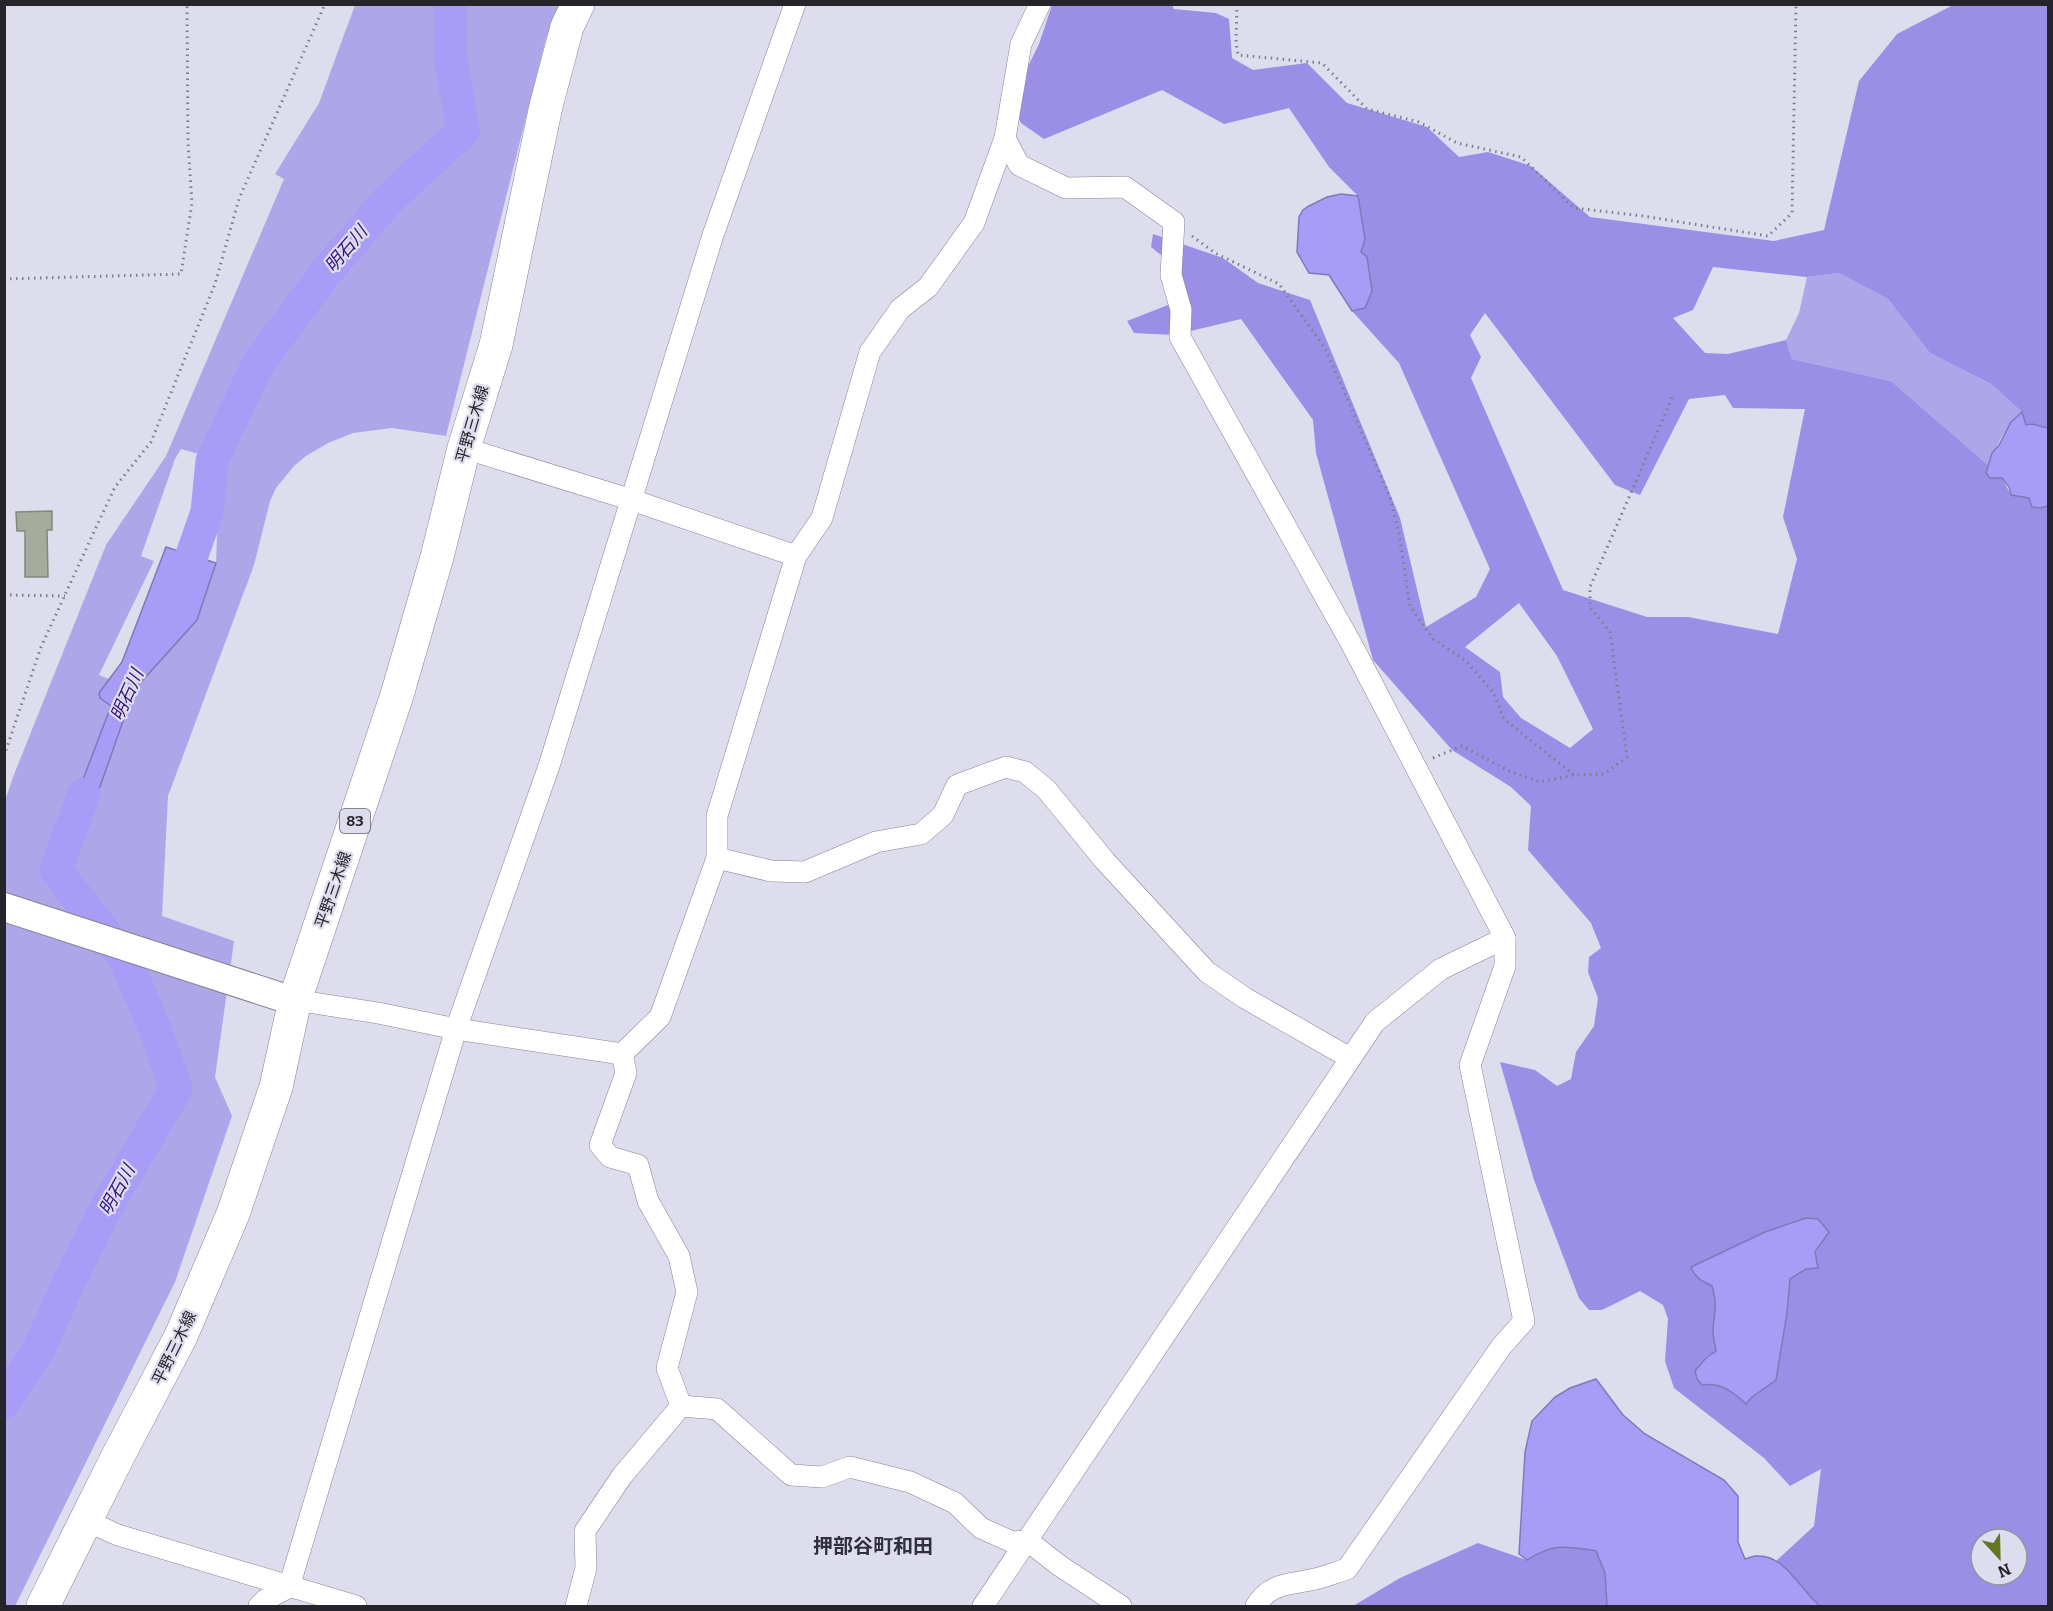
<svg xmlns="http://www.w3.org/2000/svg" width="2053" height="1611" viewBox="0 0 2053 1611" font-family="Bitter,'Noto Sans JP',serif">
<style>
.green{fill:#ada6e8;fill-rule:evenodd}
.forest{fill:#9a8ee6;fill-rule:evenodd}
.water{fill:#a89cf6;stroke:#8078b9;stroke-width:1.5}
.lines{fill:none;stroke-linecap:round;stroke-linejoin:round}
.river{stroke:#a89cf6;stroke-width:33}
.building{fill:#a7ab9b;stroke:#848878;stroke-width:1.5}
.street-casing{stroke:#858494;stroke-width:22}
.secondary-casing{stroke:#858494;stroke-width:30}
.primary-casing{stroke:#858494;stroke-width:34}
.path{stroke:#7d7d88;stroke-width:3;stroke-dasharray:1.5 4.5;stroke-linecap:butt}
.street{stroke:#fff;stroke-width:21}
.secondary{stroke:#fff;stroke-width:28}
.primary{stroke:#fff;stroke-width:33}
.labels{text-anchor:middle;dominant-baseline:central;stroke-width:4.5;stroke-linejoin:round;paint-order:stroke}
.shield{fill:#deddee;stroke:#5c5c65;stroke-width:1.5}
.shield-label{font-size:15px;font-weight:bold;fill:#24242a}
.street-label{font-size:16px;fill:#24242a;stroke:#deddee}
.water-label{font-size:18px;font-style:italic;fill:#341179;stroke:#deddee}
.quarter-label{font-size:20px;font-weight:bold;fill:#302f3c;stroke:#deddee}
</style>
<rect width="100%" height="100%" fill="#deddee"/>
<g class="green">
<path d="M355,5H560L546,38L446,436L392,428L353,433L328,443L306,456L294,466L276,488L270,501L254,565L168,796L162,916L234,941L215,1077L232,1116L175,1282L15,1606H5L4,804L13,777L106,545L166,456L284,179L275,174L319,103ZM181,449L227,462L218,511L216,563L197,620L134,689L90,815L76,837L63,832L111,706L100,698L99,693L109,679L99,675L154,561L141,556L175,459Z"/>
<path d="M1839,273L1888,299L1930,353L1991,384L2022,412C2009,421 1993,450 1989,466L1891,381L1792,359L1786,340L1799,313L1807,277Z"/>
</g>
<g class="forest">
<path d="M1052,5H1172L1174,9L1216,13L1229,19L1232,58L1253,70L1307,63L1347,103L1427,127L1459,157L1488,152L1531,166L1590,217L1774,241L1824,230L1859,81L1897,34L1953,5H2048V428L2032,424L2026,425L2022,412L1991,384L1930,353L1888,299L1839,273L1807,277L1713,267L1693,310L1673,318L1705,353L1728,354L1786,340L1792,359L1891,381L1989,466L1986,473L2002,478L2011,495L2029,498L2040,508L2048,506V1606H1820C1804,1593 1792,1575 1776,1561L1814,1526L1821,1469L1790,1486L1764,1458L1674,1388L1665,1361L1668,1319L1663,1305L1640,1291L1602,1310H1589L1579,1298L1534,1180L1500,1062L1535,1070L1557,1086L1571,1079L1576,1052L1594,1026L1598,998L1588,972L1589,957L1601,948L1591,923L1528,850L1531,806L1511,787L1452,750L1373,660L1316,453L1313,420L1241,319L1174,335L1134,333L1127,321L1168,305L1172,292V264L1151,247L1153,234L1223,258L1258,283L1310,300L1400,518L1426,627L1476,597L1490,569L1399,363L1352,311L1364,308L1361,252L1365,239L1358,196L1329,167L1289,108L1224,124L1162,90L1044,139L1021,123L1015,111L1014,95L1039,44ZM1485,313L1615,485L1640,495L1689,399L1725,395L1733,408L1805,409L1783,517L1797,559L1778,634L1688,617H1647L1563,590L1471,378L1481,357L1470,335ZM1519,603L1557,656L1593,729L1570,748L1521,718L1503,697L1500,672L1465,647ZM1805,1218L1829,1231L1806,1269L1790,1279L1787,1313L1776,1380L1752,1397L1746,1404L1731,1391L1714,1383L1705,1358L1716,1351L1713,1332L1716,1315V1300L1712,1286L1691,1267L1765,1232ZM1981,1539H2017V1575H1981Z"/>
<path d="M1478,1543L1527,1560C1554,1543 1566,1546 1596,1551L1605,1573L1607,1606H1353L1400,1578Z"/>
</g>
<g class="water">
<polygon points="1341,194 1358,196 1365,239 1361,252 1367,257 1372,291 1365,308 1352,311 1329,275 1309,273 1297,252 1299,217 1303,210 1309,206 1327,197"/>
<polygon points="2022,412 2026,425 2032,424 2048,428 2048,506 2040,508 2032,507 2029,498 2011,495 2009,487 2002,478 1990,478 1986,473 1992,453 1999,445 2011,422"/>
<polygon points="166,547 216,563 197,620 134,690 90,815 76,837 63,832 111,706 100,698 99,693 122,662"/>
<path d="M1806,1218L1818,1219L1829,1232L1815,1252L1818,1268L1806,1269L1790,1279L1787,1313L1776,1380L1752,1397L1746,1404C1733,1392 1721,1382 1702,1385L1697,1379L1695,1371L1706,1358L1716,1351C1715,1344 1713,1337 1713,1331C1714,1311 1718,1308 1712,1286C1702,1281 1695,1278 1691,1267L1765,1232Z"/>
<path d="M1596,1379L1623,1415L1645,1434L1724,1480L1738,1496V1542L1745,1559C1749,1558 1755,1555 1759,1556C1786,1556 1801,1591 1820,1606H1607L1605,1573L1596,1551C1566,1546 1554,1543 1527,1560L1519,1554L1525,1452L1532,1421L1555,1397L1570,1388Z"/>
</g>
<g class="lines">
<g class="river">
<polyline points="177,598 207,512 212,461 259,362 327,271 387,201 463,131 450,56 450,4"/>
<polyline points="4,1402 39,1349 67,1286 107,1206 176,1089 155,1029 125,959 56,870 84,794"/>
</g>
</g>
<polygon class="building" points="52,511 52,530 47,530 48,577 25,577 25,531 17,531 16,512"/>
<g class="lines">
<g class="street-casing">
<g id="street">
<path d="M1005,138L1019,165L1066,188L1125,187L1174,222L1171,275L1181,310L1180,337L1352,645L1505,938V966L1470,1065L1524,1321L1501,1347L1347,1569C1336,1572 1325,1577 1315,1579C1290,1585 1270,1582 1256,1606"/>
<polyline points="464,448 632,500 796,556"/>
<polyline points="717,858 771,871 805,872 876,842 921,834 943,815 957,785 1006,767 1025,772 1046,789 1105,861 1207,972 1245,998 1350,1058"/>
<polyline points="295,1000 378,1013 456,1029 622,1054"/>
<polyline points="622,1054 660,1017 717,858 717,816 796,556 822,518 870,352 900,309 928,287 974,223 1005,138 1021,44 1040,4"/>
<polyline points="622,1054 626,1073 600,1145 610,1157 638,1165 648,1201 679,1256 687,1292 667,1368 681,1406"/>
<polyline points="681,1406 717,1409 791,1475 822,1477 850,1467 910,1482 955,1503 981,1528 1012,1542 1028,1541 1060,1566 1121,1606"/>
<polyline points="87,1521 118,1535 356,1606"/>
<polyline points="259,1606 265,1600 289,1587 456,1029 549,766 713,235 795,4"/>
<polyline points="576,1606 586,1568 585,1531 622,1476 681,1406"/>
<polyline points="983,1606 1375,1022 1441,969 1505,938"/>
</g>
</g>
<g class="secondary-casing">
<polyline id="secondary" points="4,907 281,997 295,1000"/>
</g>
<g class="primary-casing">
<polyline id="primary" points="43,1606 117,1458 181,1336 233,1214 276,1087 295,1000 397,695 437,557 464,448 496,345 546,106 567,27 578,4"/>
</g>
<g class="path">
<polyline points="1237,4 1236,42 1238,55 1322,63 1367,109 1419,122 1457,143 1521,157 1574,208 1643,216 1768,236 1792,213 1796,4"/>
<polyline points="1192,236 1215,253 1279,284 1325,348 1390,497 1399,533 1410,606 1433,639 1466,661 1493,692 1504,719 1574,775"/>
<polyline points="4,279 181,274 192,203 188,143 187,4"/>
<polyline points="4,595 65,596"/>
<polyline points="4,756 41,647 92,536 115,487 151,442 215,284 239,199 325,4"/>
<polyline points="1433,758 1462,746 1509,771 1540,782 1574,775 1604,774 1627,757 1610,632 1590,607 1590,587 1673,396"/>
</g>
<use href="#street" class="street"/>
<use href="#secondary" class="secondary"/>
<use href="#primary" class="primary"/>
</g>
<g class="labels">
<rect class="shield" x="340" y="809" width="30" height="24" rx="4.5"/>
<g class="shield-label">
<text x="355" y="821">83</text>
</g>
<g class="street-label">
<text transform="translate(472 424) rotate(-74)">平野三木線</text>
<text transform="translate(333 890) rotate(-71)">平野三木線</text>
<text transform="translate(174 1348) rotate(-64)">平野三木線</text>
</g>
<g class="water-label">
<text transform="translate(346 249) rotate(-50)">明石川</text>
<text transform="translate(127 695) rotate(-66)">明石川</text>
<text transform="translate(117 1190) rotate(-61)">明石川</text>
</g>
<g class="quarter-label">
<text x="873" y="1546">押部谷町和田</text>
</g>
</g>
<rect width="2053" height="1611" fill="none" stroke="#24242a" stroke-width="12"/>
<g transform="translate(1999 1557) rotate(158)"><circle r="28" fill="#deddee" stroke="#9493a0" stroke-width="1.5"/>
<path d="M0-4.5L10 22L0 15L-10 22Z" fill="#667522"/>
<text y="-9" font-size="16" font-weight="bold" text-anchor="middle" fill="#24242a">N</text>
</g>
</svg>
